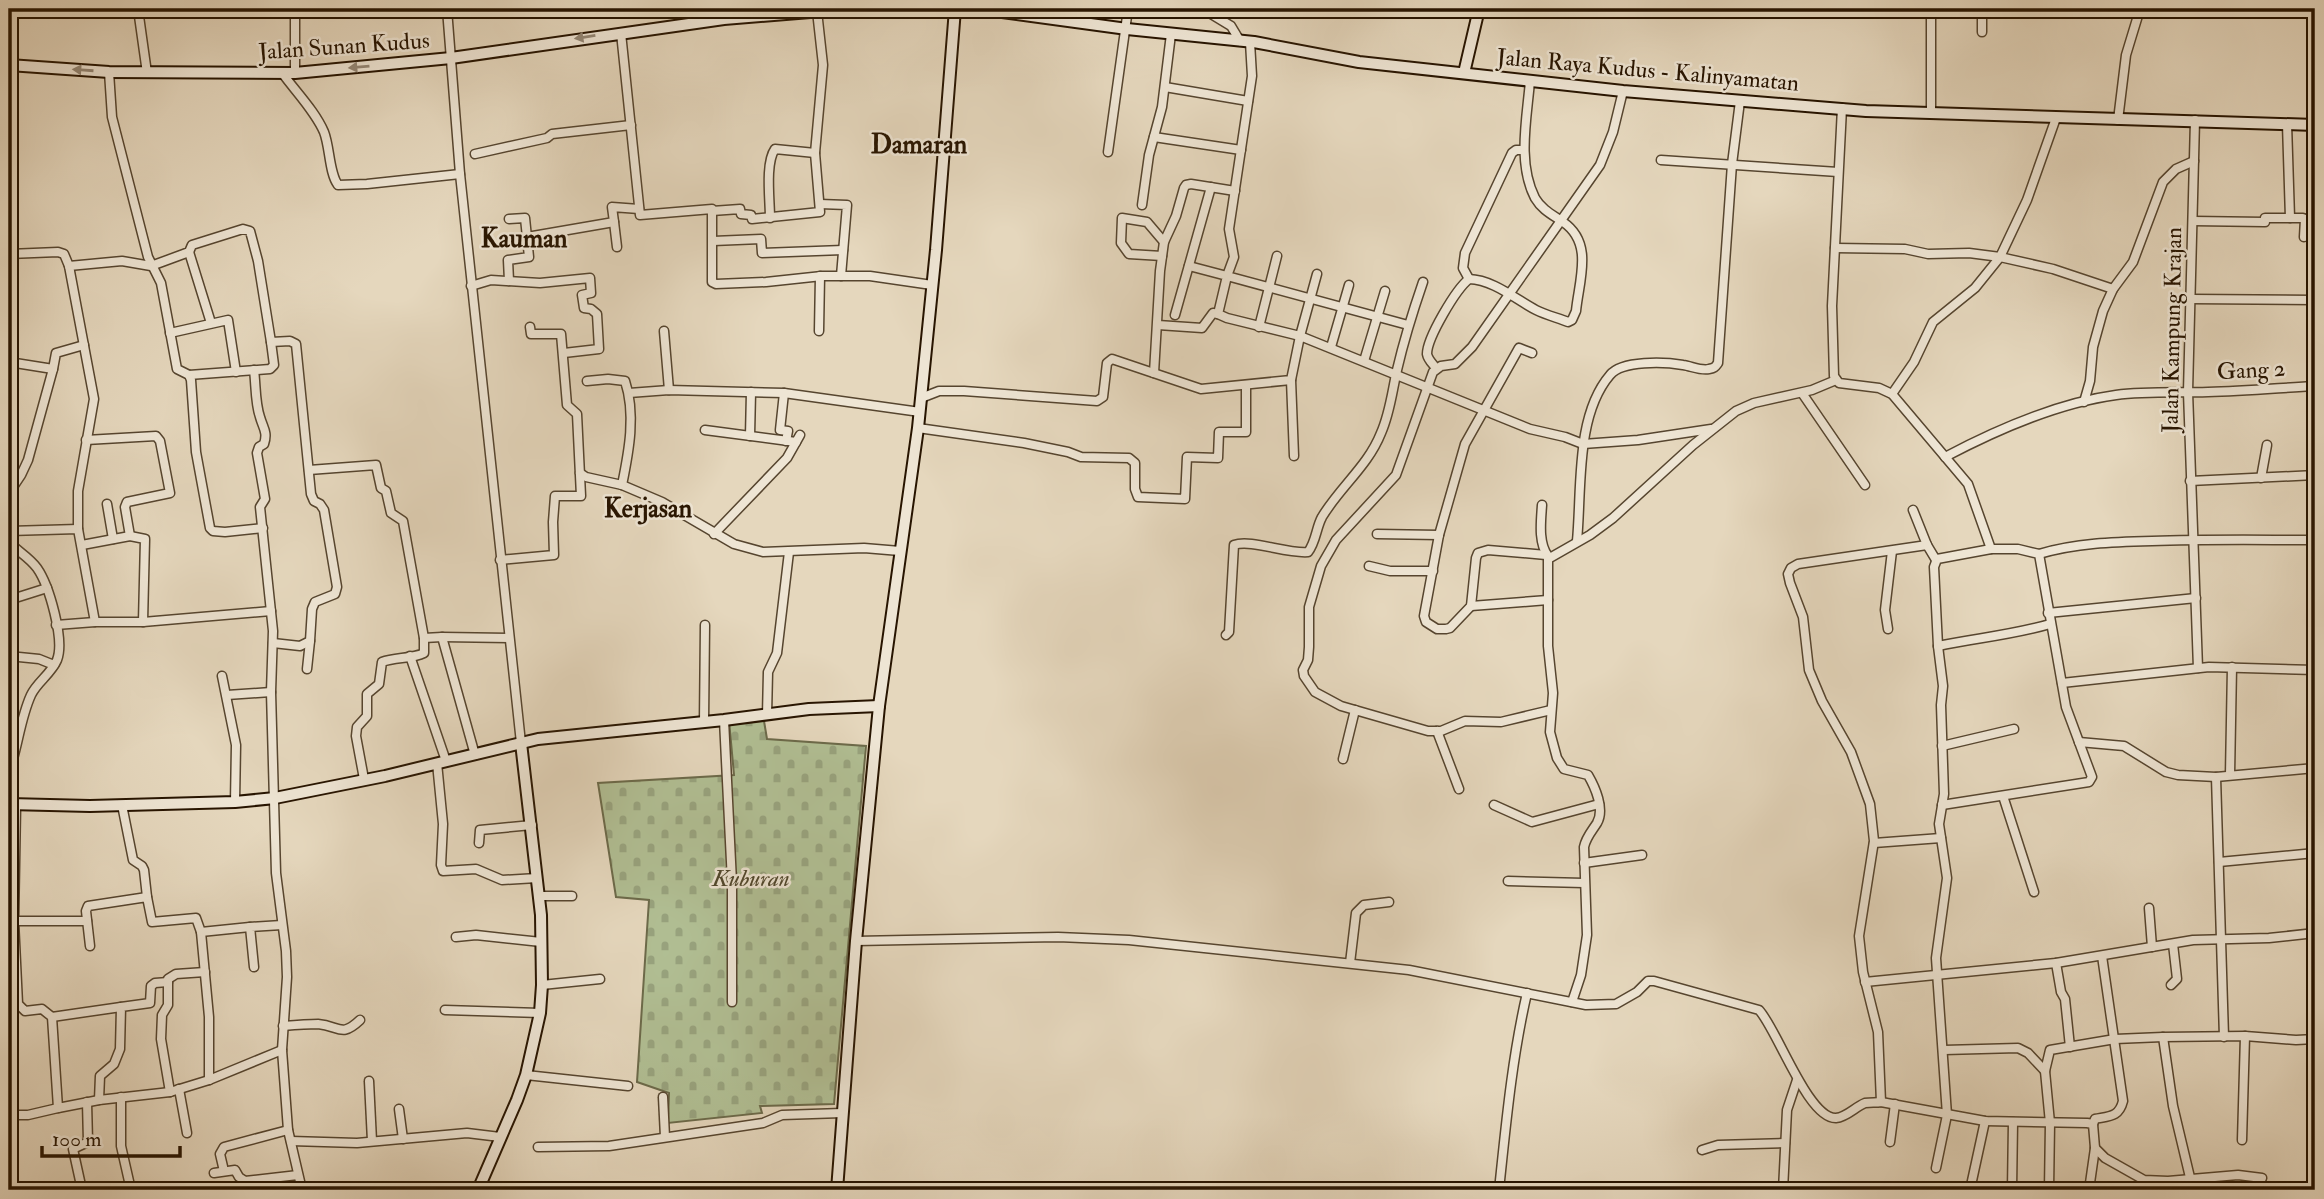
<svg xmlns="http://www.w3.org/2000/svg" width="2324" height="1199" viewBox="0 0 2324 1199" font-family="'IM FELL Double Pica',serif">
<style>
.cemetery{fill:url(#cemetery-stones);stroke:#6c6a4a;stroke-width:2}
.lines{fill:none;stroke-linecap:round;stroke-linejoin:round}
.street-casing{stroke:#56452f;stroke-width:11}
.secondary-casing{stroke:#271400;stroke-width:14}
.street{stroke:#eee5d4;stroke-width:8}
.secondary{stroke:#eee5d4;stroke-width:10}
.oneway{fill:#948775}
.labels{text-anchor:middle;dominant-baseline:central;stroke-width:5;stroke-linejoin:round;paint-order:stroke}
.street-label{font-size:23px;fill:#271400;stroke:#eee5d4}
.park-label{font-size:23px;font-style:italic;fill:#50472c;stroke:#eee5d4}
.quarter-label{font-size:26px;font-weight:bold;fill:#271400;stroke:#eee5d4}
</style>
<defs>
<pattern id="cemetery-stones" width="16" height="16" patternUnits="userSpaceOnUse" patternTransform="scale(1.75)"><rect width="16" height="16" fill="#b1bf94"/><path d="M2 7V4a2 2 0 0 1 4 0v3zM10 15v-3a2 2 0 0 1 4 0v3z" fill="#98a37e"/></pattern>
</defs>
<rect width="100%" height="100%" fill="#e5d7bd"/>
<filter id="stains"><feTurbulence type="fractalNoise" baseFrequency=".00286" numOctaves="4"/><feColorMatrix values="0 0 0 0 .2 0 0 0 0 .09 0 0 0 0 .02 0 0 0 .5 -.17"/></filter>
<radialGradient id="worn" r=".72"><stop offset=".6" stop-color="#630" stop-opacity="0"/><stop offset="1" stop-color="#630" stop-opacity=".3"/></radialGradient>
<polygon class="cemetery" points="763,715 767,739 866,746 834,1104 760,1106 762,1113 668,1123 669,1093 637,1082 649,900 616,897 598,783 734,775 729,720"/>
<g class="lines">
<g class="street-casing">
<g id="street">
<polyline points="138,9 147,73"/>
<polyline points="295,9 295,73"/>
<polyline points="447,9 460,174 521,743"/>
<polyline points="1203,9 1231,26 1240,41"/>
<polyline points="1931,9 1931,113"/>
<polyline points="1982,9 1982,32"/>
<polyline points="621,33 640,215 712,209 712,282 716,284 766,282 822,276 870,276 932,285"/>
<polyline points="1250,42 1252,76 1229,229 1234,257 1227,276 1408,325"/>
<polyline points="109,72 112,117 148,257 161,283 177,369 189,375 191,380 196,452 210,528 213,531 225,532 263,528"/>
<path d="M283,74C296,92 315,111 324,132C330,147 329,173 338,185L367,184L460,174"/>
<polyline points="1165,87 1248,101"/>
<polyline points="1842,108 1832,306 1834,376 1839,383 1879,388 1892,394 1968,484 1991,549 2018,549 2039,554 2066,707 2092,777 2089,782 1942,805"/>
<polyline points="2118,120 2126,55 2140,9"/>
<polyline points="2195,120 2188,392 2198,668"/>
<polyline points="2287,124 2290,218"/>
<polyline points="1154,137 1241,150"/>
<polyline points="1108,152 1128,9"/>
<polyline points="475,154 547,138 552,134 631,125"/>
<polyline points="1661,160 1838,172"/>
<polyline points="820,204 847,205 841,276"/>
<polyline points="1142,205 1149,155 1162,107 1171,34"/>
<polyline points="712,211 740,209 741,214 751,215 752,219 820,212 815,153 823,65 817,11"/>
<path d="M770,218C770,200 765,163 775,149L815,153"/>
<polyline points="2193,221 2265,222 2265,218 2303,218 2305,219 2304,237"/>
<polyline points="614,222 617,247"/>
<polyline points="527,237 614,222 612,207 639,209"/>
<polyline points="713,241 761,239 762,253 843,250"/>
<polyline points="1835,248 1905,249 1928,254 1969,253 2000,257 2053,269 2113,289"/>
<polyline points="189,252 211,323"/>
<polyline points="9,254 58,252 64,254 69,266 94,399 78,491 78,529"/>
<polyline points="1162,256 1129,254 1121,243 1122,218 1147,222 1164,242"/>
<polyline points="69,266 122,261 151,266 189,252 192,245 243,229 250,231 258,261 271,342 290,341 296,344 311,494 314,501 320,504 324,510 337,587 335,594 315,602 312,609 310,641 300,646 273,643"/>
<polyline points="1189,266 1227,276 1218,314 1227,318 1300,336 1530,429 1565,437 1583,444 1638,440 1711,429"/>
<polyline points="1469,279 1463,268 1465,253 1512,153 1516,150 1524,150"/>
<polyline points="509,281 508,260 529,257 525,218 509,219"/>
<polyline points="471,286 491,280 540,283 590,278 591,293 582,295 584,308 591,309 597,314 599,349 564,353"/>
<polyline points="2191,299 2315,300"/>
<polyline points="1175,315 1211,187"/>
<polyline points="1158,325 1202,328 1213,313 1218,314"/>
<polyline points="1259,327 1277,256"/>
<polyline points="664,331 669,390"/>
<polyline points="819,331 820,276"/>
<polyline points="170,333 228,320 236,372"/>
<polyline points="1331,347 1349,285"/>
<polyline points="1532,353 1519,348 1465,444 1439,535 1424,616 1426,622 1437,629 1446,629 1450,628 1471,606 1476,558 1478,553 1488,550 1546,555"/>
<polyline points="1364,361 1385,291"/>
<polyline points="9,362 53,369 56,353 84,345"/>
<path d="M1436,368C1433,364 1428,360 1427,354C1427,338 1456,289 1469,279C1494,280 1515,299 1536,310C1546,315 1558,318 1568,322L1572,320L1576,311C1579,280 1594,243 1563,222C1553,215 1542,210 1535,198C1517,163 1527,118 1530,81"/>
<path d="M254,370C256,385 255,403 260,417C263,428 268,432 264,444L259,447L257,453L265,499L260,507L273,631L271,692L276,873L286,951L287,977L282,1050L288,1130L302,1190"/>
<polyline points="1154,373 1160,271 1164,242 1176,216 1184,188 1186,185 1191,184 1235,191"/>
<polyline points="189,375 270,369 274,365 271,342"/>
<polyline points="1291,380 1294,456"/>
<path d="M587,381L608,379L625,381C636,414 629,451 622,485"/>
<polyline points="629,393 669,390 784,393 920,412"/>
<polyline points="784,393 780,430 788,431 786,441"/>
<polyline points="1802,393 1865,485"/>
<polyline points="1892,394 1914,362 1933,322 1975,288 2000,257 2027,200 2056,118"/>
<polyline points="921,398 939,391 964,391 1097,401 1103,397 1107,363 1112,359 1201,389 1291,380 1300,336 1317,274"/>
<polyline points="2084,402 2090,381 2093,347 2103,311 2113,289 2133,262 2163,182 2176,169 2194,161"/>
<polyline points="918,428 1024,443 1068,452 1081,457 1129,458 1135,463 1135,489 1138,497 1185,499 1187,457 1218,458 1219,432 1246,432 1246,385"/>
<polyline points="705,430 796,442"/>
<polyline points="750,436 751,392"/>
<polyline points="86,440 156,436 160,441 170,493 127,502 125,507 130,536"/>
<path d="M1945,457C1998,429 2057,403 2116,395C2146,391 2178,393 2208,392C2244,391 2279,388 2315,386"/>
<path d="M309,470L376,465L381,488L386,491L391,513L403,521L424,638V653C412,659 395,657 382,662L379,684L367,694V716L357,727L356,736L364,779"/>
<polyline points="580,473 586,477 622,485 662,502 734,544 763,552 864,548 900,551"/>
<polyline points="2261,478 2267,445"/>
<polyline points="2190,481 2315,475"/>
<polyline points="9,493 21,475 28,460 53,369"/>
<polyline points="107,504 113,539"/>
<path d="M1542,505C1541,521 1538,543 1548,556"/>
<polyline points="1913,510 1927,545 1936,560"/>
<polyline points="9,531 78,529 95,622 143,622 271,611"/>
<polyline points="714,534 787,458 800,435"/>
<polyline points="1377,534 1439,535"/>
<path d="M1577,541C1582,489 1575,416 1610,375C1622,360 1665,362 1683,365C1691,366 1701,371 1709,369C1715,368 1715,367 1718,363L1732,164L1740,101"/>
<path d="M9,542C17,551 29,557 37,568C49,585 65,640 57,660C51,674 37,682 31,695C20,719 18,747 9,772"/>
<polyline points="82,545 130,536 145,539 143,622"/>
<path d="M2039,554C2076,543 2113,542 2152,541C2206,539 2261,540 2315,540"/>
<polyline points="500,560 554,555 553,522 555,496 581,496 577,414 567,405 561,334 531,334 530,327"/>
<polyline points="1369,566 1390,571 1433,571"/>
<polyline points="9,600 47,588"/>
<polyline points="1471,606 1548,600"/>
<polyline points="2048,613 2196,598"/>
<polyline points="56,625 95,622"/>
<polyline points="1888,629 1885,610 1892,551"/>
<path d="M1226,635L1229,632L1234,545C1251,539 1287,554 1308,552C1316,542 1316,528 1322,517C1340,487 1368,466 1381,433C1390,413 1392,392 1397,370C1404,340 1413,311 1423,282"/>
<polyline points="442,637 509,638"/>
<polyline points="424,638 442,637 475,755"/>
<path d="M1938,646C1976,638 2013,635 2050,624"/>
<polyline points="9,656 39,659 54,665"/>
<polyline points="410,656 446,761"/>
<polyline points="307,669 310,641"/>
<polyline points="222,676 236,745 235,802"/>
<polyline points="2062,683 2209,667 2315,670"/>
<polyline points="227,695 271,692"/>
<polyline points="1551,710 1501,722 1465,721 1441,731 1428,731 1341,706 1315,692 1304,676 1303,670 1308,660 1309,647 1309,607 1321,566 1336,540 1396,475 1433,372 1441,366 1455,364 1472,347 1600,165 1613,132 1623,91"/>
<polyline points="767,715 768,672 777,653 789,552"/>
<polyline points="724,720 732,882 732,1002"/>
<polyline points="704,722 705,625"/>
<polyline points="1437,731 1459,789"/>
<polyline points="2079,742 2124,746 2166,772 2178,775 2216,777 2315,768"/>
<polyline points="1942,746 2014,729"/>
<polyline points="1343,759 1355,710"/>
<polyline points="437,763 443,824 441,865 443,871 476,869 502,880 537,878"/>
<polyline points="2230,775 2232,667"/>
<polyline points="2216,777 2224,1037"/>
<polyline points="2003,796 2034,892"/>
<polyline points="122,805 133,860 142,866 144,870 147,897"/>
<polyline points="1494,805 1532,822 1599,804"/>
<polyline points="16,806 14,921 18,1004 25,1011 42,1009 52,1017 58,1108 99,1100 170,1092 209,1080 282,1050"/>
<polyline points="479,843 480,830 532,825"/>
<polyline points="1874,843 1941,838"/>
<polyline points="2219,862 2315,853"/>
<polyline points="1584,863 1642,855"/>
<polyline points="1508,881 1584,883"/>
<polyline points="539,896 572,896"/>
<polyline points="2149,908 2152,947"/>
<polyline points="14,921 87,921"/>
<polyline points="201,932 209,1017 209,1080"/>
<polyline points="456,937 476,935 541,942"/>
<path d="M856,941L1058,937L1129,940L1409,970L1586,1005L1616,1004L1637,992L1648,981H1654L1759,1010C1777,1029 1808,1119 1836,1118C1847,1117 1855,1107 1865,1103C1871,1102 1876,1103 1881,1102L1985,1121L2087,1123L2093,1124L2095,1148L2105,1158L2144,1180L2168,1181L2238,1175L2262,1178"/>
<polyline points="90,946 86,911 88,906 147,897 152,922 196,918 201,932 250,927"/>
<polyline points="1350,963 1356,913 1364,905 1389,902"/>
<polyline points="2056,963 2061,992 2065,999 2070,1047"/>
<polyline points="254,967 250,927 282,925"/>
<polyline points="1865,982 2056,963 2193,940 2269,938 2315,933"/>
<polyline points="542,985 600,979"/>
<polyline points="2171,985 2177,979 2173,944"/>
<path d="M1572,1002L1581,975L1587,935L1584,847C1586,837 1592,831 1597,823C1605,809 1595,787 1588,775L1564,769L1557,758L1550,732L1553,693L1548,646V559L1590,535L1613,518L1693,445L1736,411L1754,403L1812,390L1836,380"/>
<polyline points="445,1010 540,1013"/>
<polyline points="52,1017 121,1007"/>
<path d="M283,1026C295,1025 307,1024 318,1024C340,1026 341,1038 360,1020"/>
<polyline points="2163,1037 2173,1106 2193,1190"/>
<polyline points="1944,1050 2018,1048 2028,1053 2045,1071"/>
<polyline points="526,1075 628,1086"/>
<polyline points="369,1081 372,1141"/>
<polyline points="179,1089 187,1133"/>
<polyline points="170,1092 161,1039 162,1015 168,1005 168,979 176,974 205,972"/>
<polyline points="121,1097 121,1146 131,1190"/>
<polyline points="663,1097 665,1137"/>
<polyline points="99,1100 100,1076 114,1064 120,1049 121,1007 150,1003 151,986 155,983 168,982"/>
<polyline points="1881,1102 1878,1032 1863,972 1859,936 1874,841 1870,804 1851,752 1822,701 1809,670 1803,617 1790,583 1788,574 1791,568 1798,564 1927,545"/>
<polyline points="399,1109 403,1139"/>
<polyline points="9,1115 28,1115 58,1108"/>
<path d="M2093,1124L2095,1119C2110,1116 2119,1117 2123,1101L2102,956"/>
<polyline points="2242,1140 2245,1036"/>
<polyline points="291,1141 357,1143 467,1133 500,1137"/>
<polyline points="1890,1142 1895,1104"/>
<polyline points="538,1147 609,1146 763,1123 782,1115 842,1113"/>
<polyline points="1702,1150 1718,1145 1785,1143"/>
<polyline points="1936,1168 1947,1115 1936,958 1947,878 1939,824 1944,794 1941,705 1943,686 1938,646 1934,567 1937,559 1991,549"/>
<polyline points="224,1171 220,1154 224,1147 288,1130"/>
<polyline points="214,1173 235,1170 239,1177 245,1181 298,1175"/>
<polyline points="82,1190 73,1149 88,1142 87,1102"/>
<path d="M1499,1190C1506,1124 1512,1058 1527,993"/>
<polyline points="1588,1190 1591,1190"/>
<polyline points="1783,1190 1787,1110 1797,1080"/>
<polyline points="1970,1190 1985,1121"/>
<polyline points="2012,1190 2013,1122"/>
<polyline points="2049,1190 2050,1123 2045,1071 2050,1050 2115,1039 2163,1037 2245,1036 2296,1040 2315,1039"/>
<polyline points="2089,1190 2095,1148"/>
</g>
</g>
<g class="secondary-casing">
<g id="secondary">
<polyline points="980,9 1127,29 1254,42 1359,62 1623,91 1866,111 2315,125"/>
<polyline points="9,65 109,72 295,73 451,58 724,19 847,9"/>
<polyline points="1464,73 1479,9"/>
<polyline points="9,804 90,806 235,802 275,798 385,776 538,739 724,720 809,709 879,706"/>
<polyline points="478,1190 517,1100 526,1075 540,1013 542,985 541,915 521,743"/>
<polyline points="837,1190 856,941 879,706 918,428 936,250 955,9"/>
</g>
</g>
<use href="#street" class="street"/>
<use href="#secondary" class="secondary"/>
</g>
<defs><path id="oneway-solid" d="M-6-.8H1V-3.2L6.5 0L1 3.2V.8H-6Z" transform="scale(1.75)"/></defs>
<g class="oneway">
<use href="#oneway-solid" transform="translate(585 37) rotate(171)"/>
<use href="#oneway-solid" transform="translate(359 67) rotate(175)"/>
<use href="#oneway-solid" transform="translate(83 70) rotate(-176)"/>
</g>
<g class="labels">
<g class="street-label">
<text transform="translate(344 46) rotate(-4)">Jalan Sunan Kudus</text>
<text transform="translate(1648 70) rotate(5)">Jalan Raya Kudus - Kalinyamatan</text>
<text transform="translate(2172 330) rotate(-89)">Jalan Kampung Krajan</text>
<text transform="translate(2251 370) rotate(-3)">Gang 2</text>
</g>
<g class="park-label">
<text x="751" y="878">Kuburan</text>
</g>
<g class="quarter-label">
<text x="919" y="145">Damaran</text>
<text x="524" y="239">Kauman</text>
<text x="648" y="509">Kerjasan</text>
</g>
</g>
<rect width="2324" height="1199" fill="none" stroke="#e5d7bd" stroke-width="35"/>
<rect x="10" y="10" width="2303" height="1178" fill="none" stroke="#271400" stroke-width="3.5"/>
<rect x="18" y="18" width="2289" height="1164" fill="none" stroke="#271400" stroke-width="2"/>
<path d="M42 1146v10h138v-10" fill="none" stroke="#271400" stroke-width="3.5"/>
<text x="52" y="1146" font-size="21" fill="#271400" stroke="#eee5d4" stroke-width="5" paint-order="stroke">100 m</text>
<rect width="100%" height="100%" filter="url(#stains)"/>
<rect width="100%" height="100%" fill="url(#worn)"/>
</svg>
